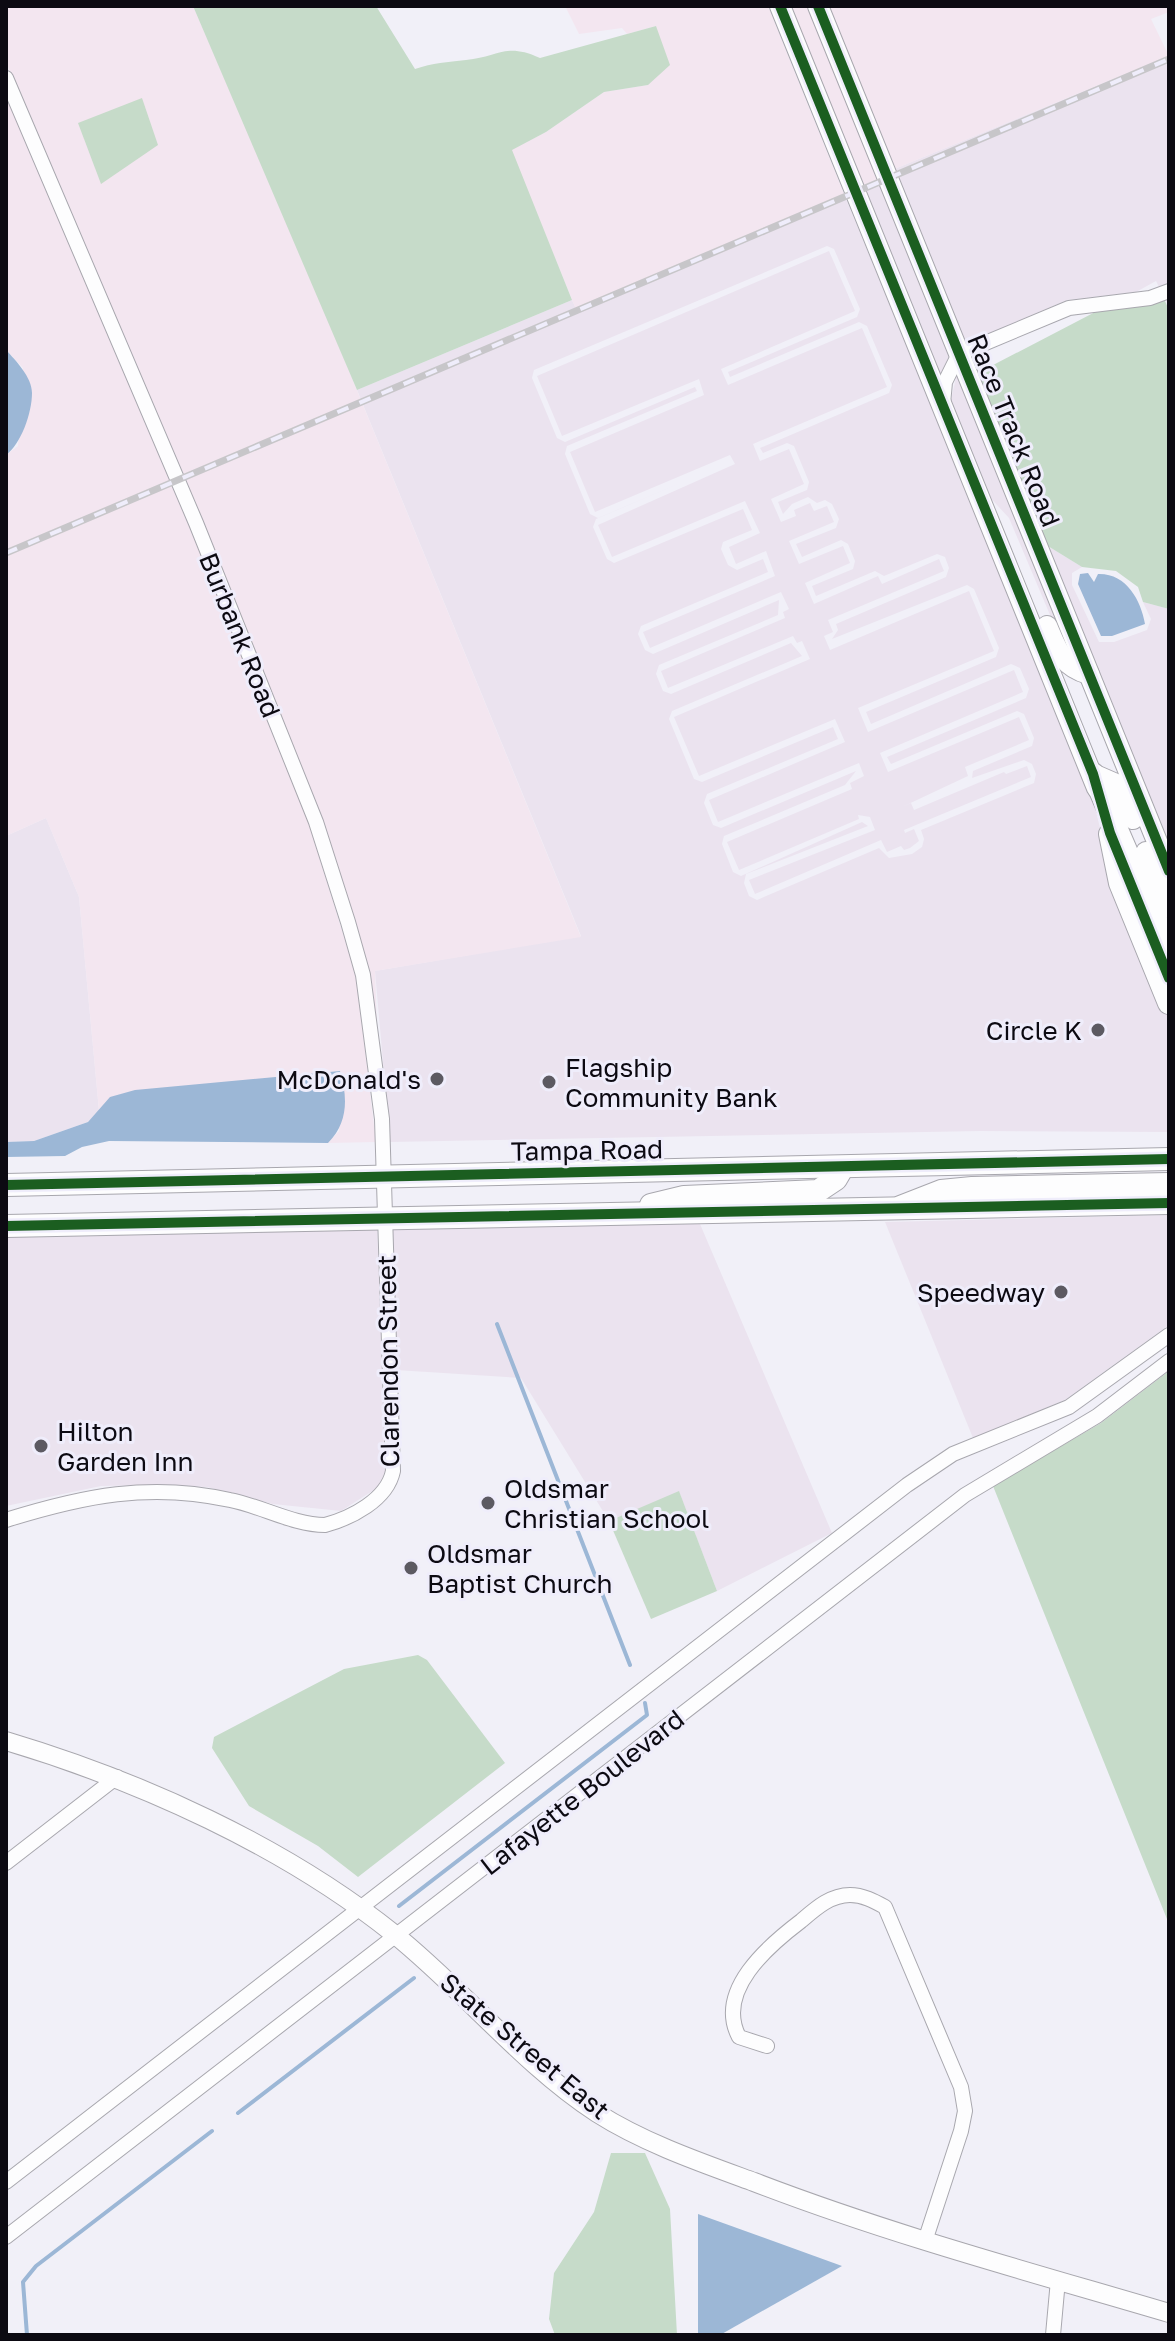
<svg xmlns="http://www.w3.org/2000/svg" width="1175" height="2341" viewBox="0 0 1175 2341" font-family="'Golos Text',sans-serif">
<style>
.commercial{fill:#ebe3ef;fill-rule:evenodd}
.industrial{fill:#f3e6f0}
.green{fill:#c6dbc9}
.water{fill:#9cb7d6}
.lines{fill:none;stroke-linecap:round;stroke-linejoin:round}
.stream{stroke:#9cb7d6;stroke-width:4}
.minor-casing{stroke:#a8a7ae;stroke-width:16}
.tertiary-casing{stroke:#a8a7ae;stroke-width:20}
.secondary-casing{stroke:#a8a7ae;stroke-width:22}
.primary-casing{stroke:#a8a7ae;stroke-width:24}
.minor{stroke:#fdfdfe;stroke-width:14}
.tertiary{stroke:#fdfdfe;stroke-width:18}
.secondary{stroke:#fdfdfe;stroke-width:20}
.primary{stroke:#fdfdfe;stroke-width:22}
.rail-casing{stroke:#c7c6c9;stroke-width:7}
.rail{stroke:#efedfb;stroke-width:4;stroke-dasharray:12;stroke-linecap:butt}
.cycleway-casing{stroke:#efedfb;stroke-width:15}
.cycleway{stroke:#1b5e20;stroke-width:10}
.poi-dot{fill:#5c5a62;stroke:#efedfb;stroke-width:3}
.labels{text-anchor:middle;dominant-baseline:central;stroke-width:6;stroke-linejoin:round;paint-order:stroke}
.street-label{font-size:26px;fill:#0c0a12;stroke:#efedfb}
.poi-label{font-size:26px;fill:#0c0a12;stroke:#efedfb;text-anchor:start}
</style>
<rect width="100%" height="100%" fill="#f1f0f8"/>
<g class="commercial">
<polygon points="1169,56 1169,283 1159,287 1156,281 1136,292 1067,300 963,345 892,170"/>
<polygon points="880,177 951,353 939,378 862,189"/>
<path d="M846,199L1090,787L1114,885L1169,1020V1132L980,1131L390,1142L375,971L581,936L357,390L572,300L577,311ZM827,246L834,249L860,309L857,317L728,372L730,377L859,322L867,326L892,385L889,393L760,448L763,453L787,443L794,446L809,482L807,490L778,502L783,514L792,504L808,497L817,503L825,500L832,504L839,519L836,528L796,544L802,557L841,540L848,544L855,561L853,569L812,586L816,596L875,571L884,576L937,554L945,557L949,568L946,577L836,624L838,630L832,639L967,585L974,589L999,648L996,657L866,712L871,724L1011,664L1020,668L1029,689L1026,698L887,757L891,764L1017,711L1024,714L1034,738L1032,746L973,771L972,778L1024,760L1032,764L1036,774L1034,783L921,830L924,839L922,847L912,854L889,858L879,848L757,900L749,896L744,883L746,874L868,826L862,822L741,876L733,872L722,844L724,836L845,785L856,771L721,828L713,825L704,803L707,794L838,739L833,727L702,782L694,779L669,719L672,711L802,656L791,643L671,694L663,691L656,674L659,665L778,615L779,600L653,654L645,650L638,634L641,626L768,572L763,559L737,570L728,565L721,549L723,542L752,530L743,509L614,563L607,559L593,527L596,519L699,475L598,518L590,514L565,454L567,446L697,391L695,387L565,442L557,438L532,378L534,370Z"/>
<polygon points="829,251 855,311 721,369 728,385 862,328 887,387 753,444 760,461 789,449 804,484 771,499 781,522 796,516 794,510 810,503 814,511 827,506 834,522 789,541 799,564 843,546 850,563 805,583 814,604 878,576 882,584 939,559 944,571 828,620 833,632 824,636 830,650 969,591 994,651 858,708 868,732 1014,670 1023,692 880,753 888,772 1019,717 1029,740 965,767 968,776 902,807 911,803 914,810 1004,772 1006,774 1027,766 1031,777 904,830 905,833 914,829 919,841 910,848 904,850 901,846 887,852 881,840 755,894 749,880 875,830 870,817 858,815 859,819 739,870 727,842 852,789 850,783 864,776 859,763 718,822 709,800 845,742 835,719 699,776 674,717 810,659 802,641 797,643 793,636 668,688 661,671 785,618 783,612 789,609 781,592 650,648 643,632 775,576 766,551 736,564 729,547 760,533 745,501 612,557 598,525 735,464 730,455 595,512 570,452 704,395 699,379 562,436 537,376"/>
<polygon points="958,369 1077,663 1064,648 1009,518 985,492 950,404"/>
<polygon points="1043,543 1082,567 1072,573 1072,585 1099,642 1114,642 1147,630 1151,619 1143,602 1169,609 1169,853"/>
<polygon points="46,818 79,897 99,1111 88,1122 34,1141 6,1142 6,836"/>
<polygon points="1169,1215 1169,1325 1065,1400 973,1438 885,1222"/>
<polygon points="700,1224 832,1533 717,1591 679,1492 609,1521 521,1378 396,1370 391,1225"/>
<polygon points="377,1225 386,1470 377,1488 341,1511 273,1504 207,1487 154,1485 101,1486 6,1506 6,1236"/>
</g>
<g class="industrial">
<polygon points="6,6 193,6 297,244 581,937 375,971 377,1026 369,974 355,920 322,820 202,521 6,62"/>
<polygon points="565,6 768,6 846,199 577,312 511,150 546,132 604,92 648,85 656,26 627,34 622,28 579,34"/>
<polygon points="788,6 811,6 880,177 862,189"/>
<polygon points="825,6 1169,6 1169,12 1151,19 1169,56 892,170"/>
<polygon points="6,96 189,526 309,824 356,976 376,1142 328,1143 339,1131 340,1071 99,1111 79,897 46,818 6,836 6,455 18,446 23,368 6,350"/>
</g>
<g class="green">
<path d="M193,6H376L415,69C433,63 447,62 466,60C499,57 505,42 540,58L656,26L670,65L648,85L604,92L546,132L512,150L572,300L357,390Z"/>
<polygon points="142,98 158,145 101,184 78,123"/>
<polygon points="1165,301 1169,310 1169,609 1143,602 1138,587 1116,571 1082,567 1043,543 974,375 1099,310"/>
<polygon points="1169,1371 1169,1924 993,1486 1101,1423"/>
<polygon points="679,1491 717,1591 651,1619 609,1521"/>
<polygon points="418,1655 427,1660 505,1763 358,1877 318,1846 249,1806 212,1748 214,1737 344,1669"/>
<polygon points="611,2153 645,2153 670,2209 677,2335 555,2335 549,2319 554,2273 594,2212"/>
</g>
<g class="water">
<path d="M6,350C16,361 32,377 32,393C32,413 21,444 6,455Z"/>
<path d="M1088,573L1094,582L1098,574C1126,573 1141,600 1145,624L1112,636H1101L1078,584L1080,574Z"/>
<path d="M340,1071C348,1098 348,1123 328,1143L109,1141L82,1147L65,1156L6,1157V1142L34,1141L88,1122L110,1097L135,1090Z"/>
<polygon points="698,2214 842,2266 720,2335 698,2335"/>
</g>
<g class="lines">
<g class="stream">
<polyline points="497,1324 630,1665"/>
<polyline points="399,1906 647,1715 645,1703"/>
<polyline points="238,2113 414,1978"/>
<polyline points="27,2335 23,2282 36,2266 212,2131"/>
</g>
<g class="minor-casing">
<g id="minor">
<path d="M6,78L196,523L316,822L348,922L363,975L382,1119L393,1471C387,1500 351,1518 325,1525C294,1525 261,1506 230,1500C150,1482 83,1496 6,1520"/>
<polyline points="943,404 945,382 959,354 1069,308 1150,298 1169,291"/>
<polyline points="6,1863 117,1777"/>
<path d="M767,2046L739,2037C715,1991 768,1946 801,1921C815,1909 830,1895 850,1895C863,1895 874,1901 885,1907L961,2087L965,2111L961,2131L925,2241"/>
<polyline points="6,2182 907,1485 953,1454 1069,1407 1169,1335"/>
<polyline points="6,2237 965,1495 1097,1416 1169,1361"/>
<polyline points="1053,2335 1058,2280"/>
</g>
</g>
<g class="tertiary-casing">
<path id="tertiary" d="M6,1741C140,1781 284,1846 394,1934C464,1990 522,2064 597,2113C644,2143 702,2163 754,2182C889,2234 1030,2272 1169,2313"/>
</g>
<g class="secondary-casing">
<g id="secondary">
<polyline points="780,6 1097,788"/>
<polyline points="818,6 1169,871"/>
<path d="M1047,626C1057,649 1062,667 1089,674"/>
<polyline points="1093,774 1116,784 1133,819"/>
<polyline points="1146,852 1169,908"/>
<polyline points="900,1206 941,1190 972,1187 1169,1183"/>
</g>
</g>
<g class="primary-casing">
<g id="primary">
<polyline points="1093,774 1169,950"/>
<polyline points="1110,834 1120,883 1169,1003"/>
<polyline points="6,1185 1169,1159"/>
<polyline points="651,1205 684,1197 818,1191 836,1179 843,1167"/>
<polyline points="6,1226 1169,1203"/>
</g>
</g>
<use href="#minor" class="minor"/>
<use href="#tertiary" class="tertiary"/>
<use href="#secondary" class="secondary"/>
<use href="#primary" class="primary"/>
<g class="rail-casing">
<polyline id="rail" points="6,553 1169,59"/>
</g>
<use href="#rail" class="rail"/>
<g class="cycleway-casing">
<g id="cycleway">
<polyline points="780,6 1093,774 1110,833 1169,978"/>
<polyline points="818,6 1169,871"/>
<polyline points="6,1185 1169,1159"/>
<polyline points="6,1226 1169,1203"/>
</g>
</g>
<use href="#cycleway" class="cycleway"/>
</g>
<g class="poi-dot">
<circle cx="1098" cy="1030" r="8"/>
<circle cx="437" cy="1079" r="8"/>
<circle cx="549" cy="1082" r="8"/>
<circle cx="1061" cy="1292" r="8"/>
<circle cx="41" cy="1446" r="8"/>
<circle cx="488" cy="1503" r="8"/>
<circle cx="411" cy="1568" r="8"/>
</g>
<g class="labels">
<g class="street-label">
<text transform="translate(1014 430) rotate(68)">Race Track Road</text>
<text transform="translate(240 635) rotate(68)">Burbank Road</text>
<text transform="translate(587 1150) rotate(-1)">Tampa Road</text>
<text transform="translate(388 1361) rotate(-91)">Clarendon Street</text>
<text transform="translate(582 1792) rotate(-38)">Lafayette Boulevard</text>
<text transform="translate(525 2046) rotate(40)">State Street East</text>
</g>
<g class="poi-label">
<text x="1082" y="1030" text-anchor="end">Circle K</text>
<text x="565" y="1067">Flagship<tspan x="565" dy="30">Community Bank</tspan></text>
<text x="421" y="1079" text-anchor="end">McDonald's</text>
<text x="1045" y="1292" text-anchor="end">Speedway</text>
<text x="57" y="1431">Hilton<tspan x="57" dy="30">Garden Inn</tspan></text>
<text x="504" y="1488">Oldsmar<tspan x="504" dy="30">Christian School</tspan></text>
<text x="427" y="1553">Oldsmar<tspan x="427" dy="30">Baptist Church</tspan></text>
</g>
</g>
<rect width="1175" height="2341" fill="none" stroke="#0c0a12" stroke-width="16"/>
</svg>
